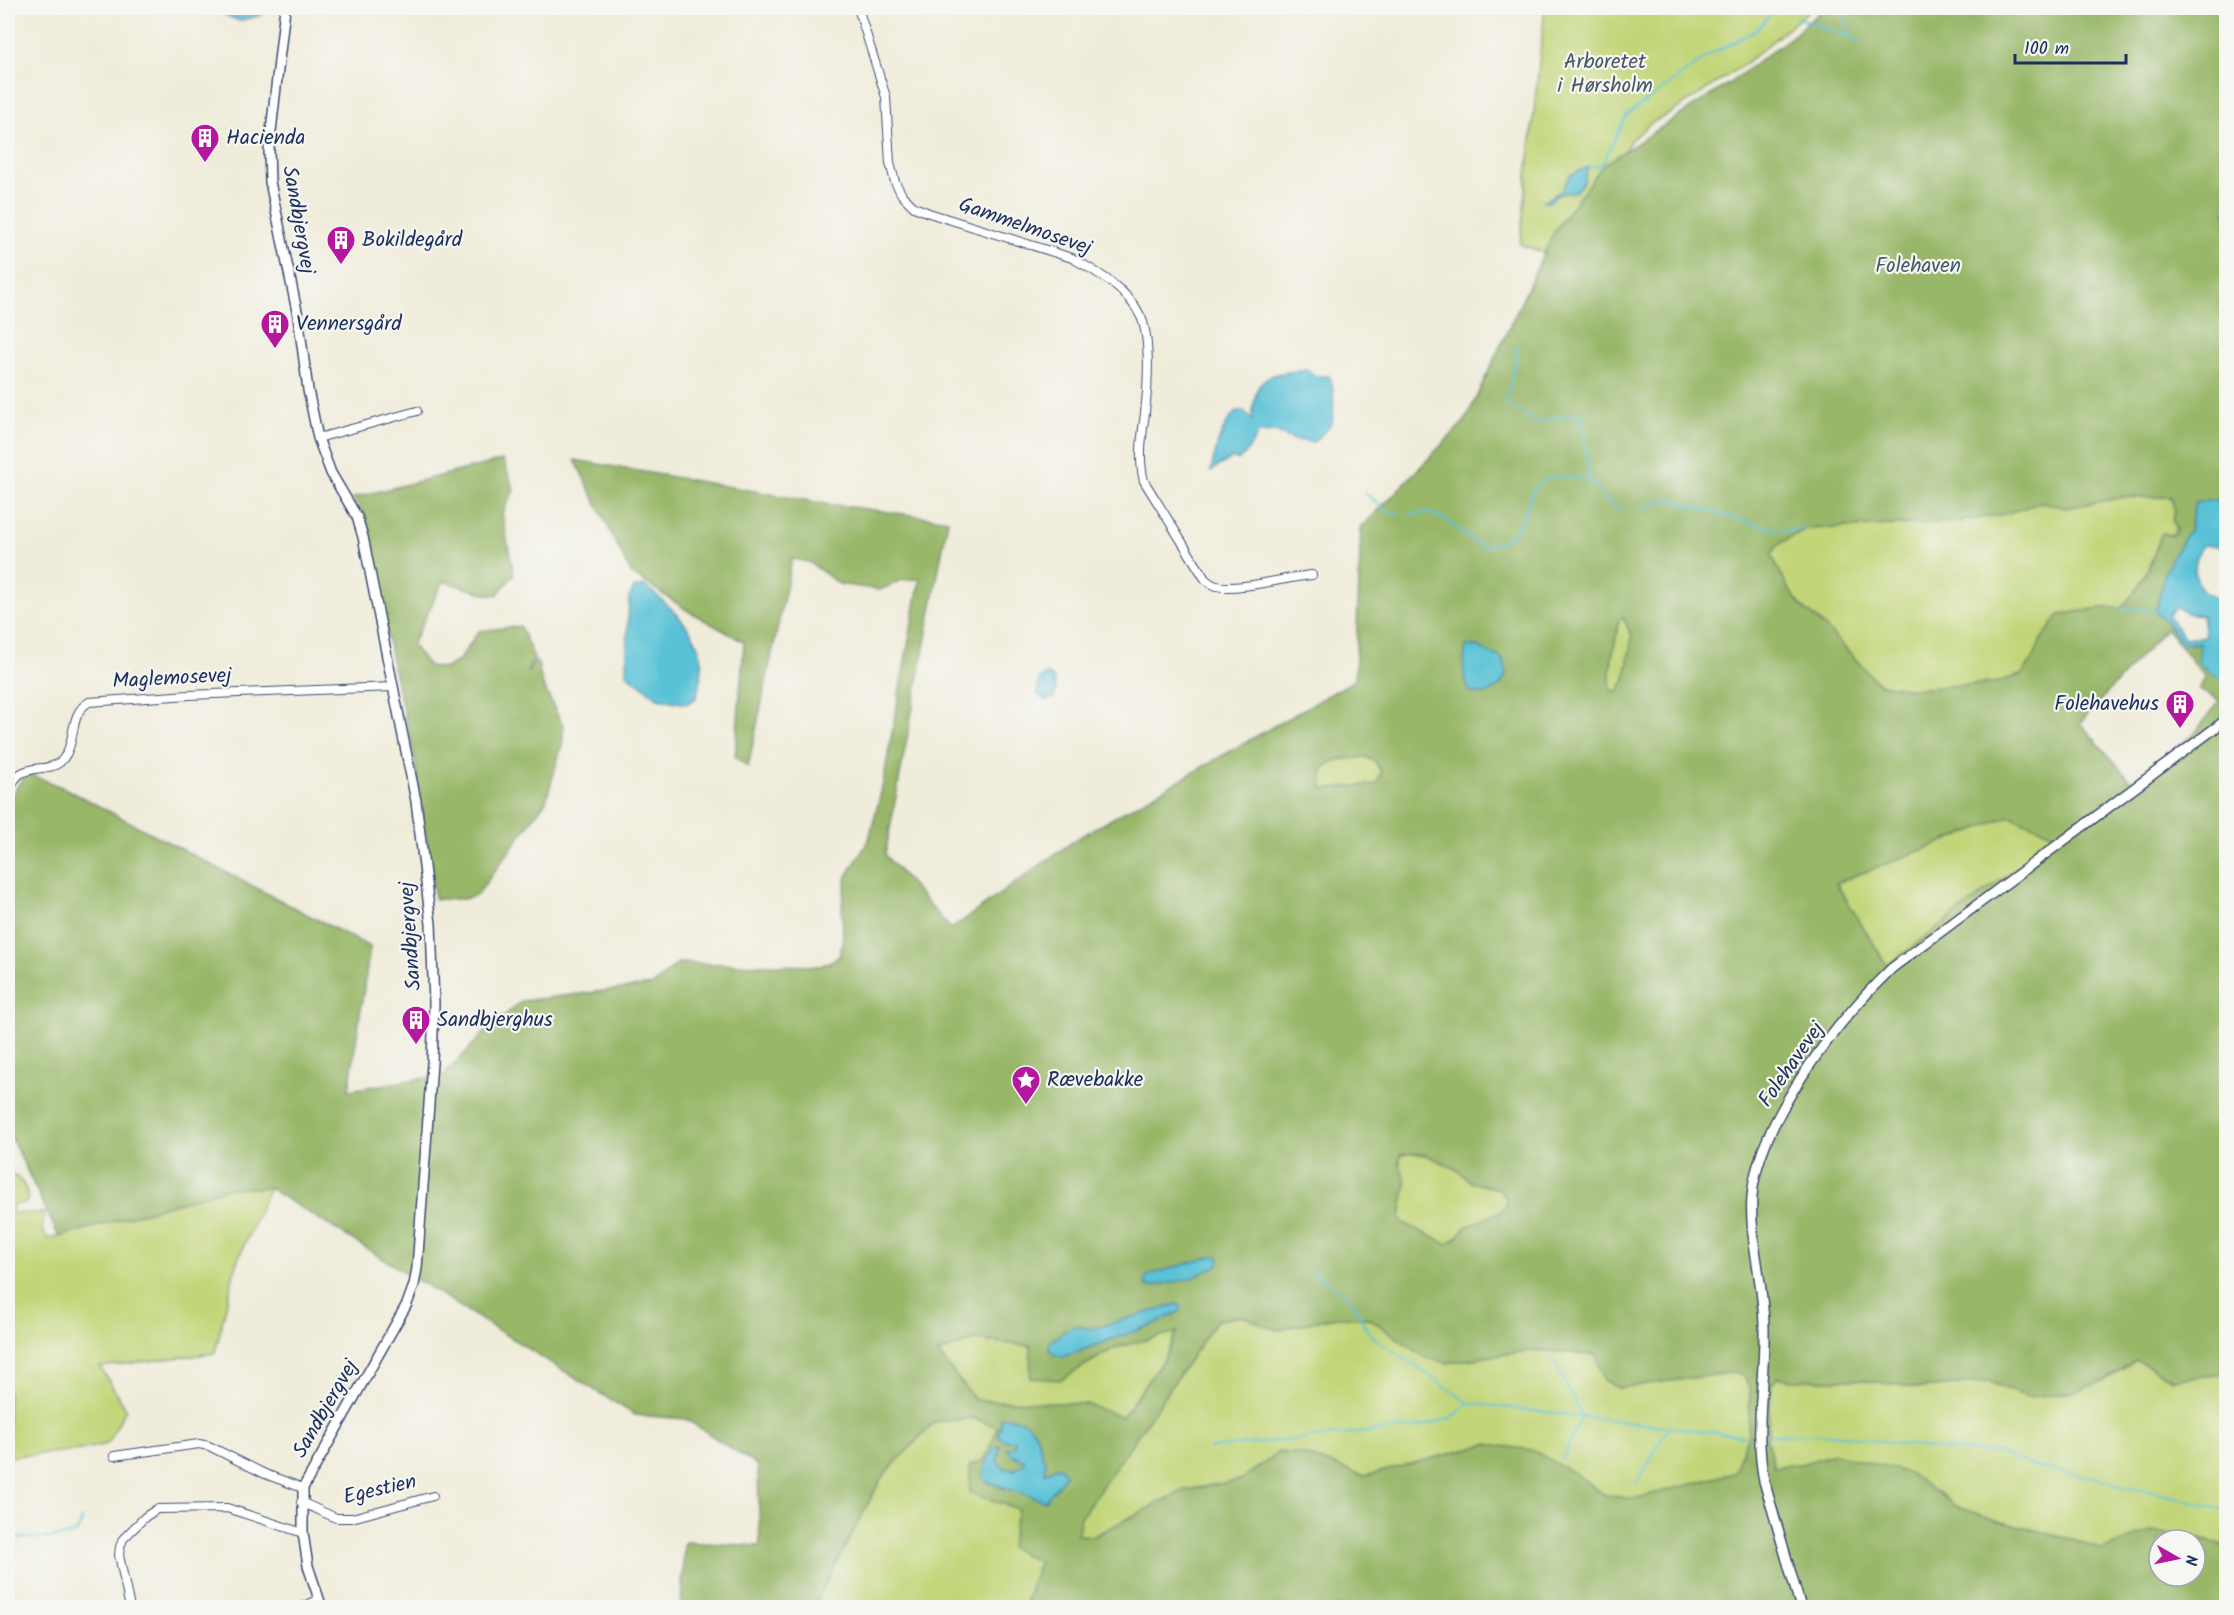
<svg xmlns="http://www.w3.org/2000/svg" width="2234" height="1615" viewBox="0 0 2234 1615" font-family="Kalam,sans-serif">
<style>
.green{fill:#c2d679;stroke:#6e826c;stroke-width:1.5}
.forest{fill:#99b769;stroke:#5a7364;stroke-width:1.5;fill-rule:evenodd}
.water{fill:#5ac2d7;stroke:#3a789a;stroke-width:1.5;fill-rule:evenodd}
.lines{fill:none;stroke-linecap:round;stroke-linejoin:round}
.stream{stroke:#5ac2d7;stroke-width:2}
.minor-casing{stroke:#3b4b71;stroke-width:10}
.tertiary-casing{stroke:#3b4b71;stroke-width:12}
.minor{stroke:#fff;stroke-width:8}
.tertiary{stroke:#fff;stroke-width:9}
.labels{text-anchor:middle;dominant-baseline:central;stroke-width:4.5;stroke-linejoin:round;paint-order:stroke}
.park-label{font-size:21px;fill:#455965;stroke:#f6f6f2}
.poi-label{font-size:21px;fill:#1b2f5e;stroke:#f6f6f2;text-anchor:start}
.street-label{font-size:21px;fill:#1b2f5e;stroke:#f6f6f2}
</style>
<rect width="100%" height="100%" fill="#f6f6f2"/>
<filter id="ink" filterUnits="userSpaceOnUse"><feTurbulence type="fractalNoise" baseFrequency=".0167" numOctaves="2"/><feDisplacementMap in="SourceGraphic" scale="12" xChannelSelector="R" yChannelSelector="G"/><feConvolveMatrix kernelMatrix="1 2 1 2 8 2 1 2 1" color-interpolation-filters="sRGB"/></filter>
<filter id="wash" filterUnits="userSpaceOnUse"><feTurbulence type="fractalNoise" baseFrequency=".008" numOctaves="4" result="noise"/><feDisplacementMap in="SourceGraphic" scale="24" xChannelSelector="R" yChannelSelector="G"/><feGaussianBlur stdDeviation="1.35" result="paint"/><feColorMatrix in="noise" values="0 0 0 0 0 0 0 0 0 0 0 0 0 0 0 0 0 1.4 0 .05"/><feComposite in="paint" operator="in"/></filter>
<g filter="url(#wash)">
<rect width="100%" height="100%" fill="#f0ecda"/>
<g class="green">
<polygon points="1545,8 1812,8 1746,63 1671,113 1651,123 1631,140 1607,178 1552,256 1520,244"/>
<path d="M2123,497H2171L2175,512L2172,519L2176,530L2172,536L2162,533C2150,565 2145,581 2122,608H2100L2041,640L2033,661L2021,675L1994,683L1914,689L1879,684L1825,627L1800,605L1788,588L1771,554L1779,544L1805,529L1958,522L2004,514L2043,502L2066,508Z"/>
<path d="M1623,617L1632,637L1625,680L1618,692L1611,690C1606,668 1617,644 1618,621Z"/>
<polygon points="1366,757 1376,762 1381,772 1377,784 1324,789 1321,778 1325,766 1336,760"/>
<polygon points="2010,816 2060,836 1887,966 1836,883"/>
<polygon points="1414,1153 1426,1155 1446,1164 1459,1171 1471,1182 1499,1189 1506,1198 1507,1204 1500,1212 1464,1228 1458,1237 1447,1244 1403,1223 1400,1217 1401,1208 1400,1155"/>
<path d="M8,1173C20,1177 26,1185 28,1198L26,1203L14,1205L11,1211L14,1213H44L42,1230L48,1239L229,1188H269L236,1264L215,1353L100,1367L126,1409L107,1444L80,1450L8,1457Z"/>
<polygon points="1243,1316 1276,1330 1336,1317 1369,1318 1426,1358 1447,1363 1533,1350 1597,1355 1604,1380 1618,1388 1736,1372 1745,1378 1750,1389 1748,1435 1734,1473 1633,1499 1605,1495 1577,1475 1487,1444 1365,1476 1301,1454 1279,1452 1241,1480 1182,1491 1094,1536 1077,1535 1081,1517 1217,1320"/>
<polygon points="1177,1331 1165,1357 1122,1417 1086,1404 975,1400 938,1353 975,1340 1031,1346 1060,1380 1114,1348"/>
<polygon points="2136,1360 2173,1379 2226,1374 2226,1533 2224,1545 2198,1539 2150,1531 2102,1550 2060,1536 1998,1521 1955,1506 1937,1491 1835,1454 1801,1464 1774,1467 1767,1440 1771,1385 1777,1377 1793,1380 1864,1380 1920,1388 1990,1382 2027,1397 2107,1379"/>
<polygon points="972,1418 999,1427 1018,1509 1039,1562 1026,1601 1029,1607 813,1608 882,1477 934,1422"/>
</g>
<g class="forest">
<path d="M1824,8H2226V499L2195,502L2189,531L2174,554L2165,573L2156,611L2166,621L2182,644L2201,643L2221,678L2226,681V1374L2173,1379L2136,1360L2107,1379L2075,1392L2027,1397L1990,1382L1920,1388L1864,1380H1793L1777,1377L1771,1385L1767,1440L1774,1467L1801,1464L1835,1454L1909,1473L1956,1506L1998,1521L2060,1536L2102,1550L2150,1531L2198,1539L2224,1545L2226,1533V1607H1029L1026,1601L1039,1562L1010,1547L1018,1509L970,1493V1465L984,1460L998,1427L972,1418L934,1422L882,1477L813,1607H681L684,1546L686,1542L760,1546L758,1466L686,1419L635,1415L269,1188H229L59,1237L8,1131V801L26,773L64,788L370,947L349,1090L444,1075L489,1028L522,1001L653,985L678,963L821,966L839,957L843,938L842,905L847,876L869,840L882,788L920,579L902,580L880,590L839,584L809,562L792,559L748,767L735,757L744,642L690,612L631,573L575,460L828,504L948,520L885,855L951,929L1078,838L1355,680L1361,528L1465,421L1555,230L1603,165L1728,84L1794,35ZM2123,497H2171L2175,512L2172,519L2176,530L2172,536L2162,533C2150,565 2145,581 2122,608H2100L2059,615L2041,640L2032,661L2021,675L1994,683L1914,689L1879,684L1825,627L1800,605L1788,588L1771,554L1779,544L1805,529L1958,522L2004,514L2043,502L2066,508ZM1623,617L1632,637L1625,680L1618,691L1611,690C1606,668 1617,644 1618,621ZM2166,628L2205,677L2199,690L2220,701L2193,735L2132,782L2080,723ZM1475,646L1501,658L1506,675L1500,686ZM1366,757L1376,762L1381,772L1377,784L1324,789L1321,778L1325,766L1336,760ZM2010,816L2059,836L1887,966L1836,883ZM1414,1153L1426,1155L1446,1164L1459,1171L1471,1182L1499,1189L1506,1197L1507,1204L1500,1212L1464,1228L1458,1237L1447,1244L1403,1223L1400,1217L1406,1182L1399,1163L1400,1155ZM1177,1304L1157,1323L1063,1357L1050,1342L1078,1326L1092,1329ZM1243,1316L1276,1330L1336,1317L1369,1318L1426,1358L1447,1363L1533,1350L1596,1355L1604,1380L1618,1388L1736,1372L1745,1378L1750,1389L1748,1435L1734,1473L1633,1499L1605,1495L1577,1475L1532,1450L1487,1444L1365,1476L1301,1454L1279,1452L1241,1480L1182,1491L1094,1536L1077,1535L1081,1517L1217,1320ZM1177,1332L1165,1357L1122,1417L1086,1404L975,1400L938,1353L975,1340L1031,1346L1030,1378L1060,1380L1114,1348ZM1009,1418C1014,1420 1023,1421 1027,1424C1042,1432 1041,1460 1045,1474L1051,1470L1066,1475L1053,1492C1032,1491 1001,1494 984,1478L985,1466L990,1454L999,1452L997,1461L999,1465L1009,1470L1020,1467L1024,1463V1460L1016,1457L1015,1441H1006L998,1436L1001,1425ZM2159,1540H2195V1576H2159Z"/>
<polygon points="503,460 514,490 502,514 514,574 497,595 485,594 443,581 412,645 429,666 446,668 459,660 479,631 520,626 534,658 527,672 529,671 535,661 538,664 542,683 563,726 563,741 546,801 477,895 464,899 435,899 414,755 393,666 364,513 353,498"/>
</g>
<g class="water">
<polygon points="215,8 261,8 262,15 239,21 216,11"/>
<polygon points="1588,167 1584,181 1575,192 1567,192 1556,196 1550,202 1543,202 1562,190 1570,175"/>
<path d="M1308,370L1315,376H1329C1334,383 1335,415 1331,424C1328,430 1318,437 1313,442L1295,440L1275,432L1258,433C1254,442 1245,456 1238,460L1232,458L1211,471C1215,451 1221,425 1237,411H1244L1252,420C1256,372 1265,375 1308,370Z"/>
<path d="M2226,499V552C2219,545 2213,544 2203,545C2187,566 2196,601 2226,598V681L2208,672L2198,661L2200,643L2182,644L2166,621L2156,611L2165,573L2174,554L2189,531L2195,502ZM2176,607L2187,613L2202,615L2205,636L2184,638L2168,615Z"/>
<path d="M645,586C668,604 698,630 702,661C703,673 699,687 696,698L686,704L658,698L626,674L629,598L634,588Z"/>
<path d="M1466,646H1475L1501,658L1505,664L1506,675L1500,686L1485,694L1471,693C1461,677 1463,664 1466,646Z"/>
<polygon points="1047,674 1054,679 1056,689 1054,698 1045,701 1037,693 1040,679"/>
<polygon points="1216,1255 1220,1259 1217,1266 1189,1279 1150,1287 1145,1284 1146,1278 1149,1275"/>
<polygon points="1177,1304 1181,1306 1181,1311 1157,1323 1063,1357 1055,1355 1049,1349 1050,1342 1072,1326 1092,1329"/>
<path d="M1009,1417C1014,1420 1024,1421 1028,1424C1037,1430 1040,1447 1042,1456L1045,1459V1473L1056,1467L1061,1468L1066,1475L1045,1501L988,1482L984,1479L985,1466L994,1447L1000,1446L997,1461L1004,1468L1015,1470L1024,1463V1460L1011,1454L1007,1449L1015,1446V1441H1006L998,1436L1001,1425L1000,1418Z"/>
</g>
<g class="lines">
<g class="stream">
<polyline points="1843,8 1848,37"/>
<polyline points="1796,17 1862,42"/>
<polyline points="1588,167 1598,166 1603,162 1627,115 1708,56 1757,29 1776,8"/>
<polyline points="1516,346 1518,348 1506,404 1538,423 1569,414 1582,413 1589,481 1613,506 1624,509"/>
<polyline points="1364,492 1388,512 1400,513"/>
<polyline points="1639,509 1668,499 1781,531 1805,529"/>
<path d="M1410,514C1417,514 1426,512 1432,514C1449,517 1473,547 1487,546C1491,546 1496,543 1500,542C1531,529 1521,495 1544,480C1556,473 1576,479 1589,481"/>
<polyline points="2122,608 2156,611"/>
<polyline points="1314,1273 1352,1299 1370,1335 1469,1403 1744,1436"/>
<polyline points="1551,1357 1582,1416 1562,1460"/>
<polyline points="1767,1435 1831,1434 1936,1449 1997,1453 2037,1467 2101,1479 2119,1486 2149,1491 2226,1510"/>
<polyline points="1209,1448 1419,1427 1452,1418 1469,1403"/>
<polyline points="1636,1484 1669,1427"/>
<path d="M8,1538C23,1537 64,1541 76,1532C80,1528 81,1523 82,1518"/>
</g>
</g>
</g>
<g filter="url(#ink)">
<g class="lines">
<g class="minor-casing">
<g id="minor">
<path d="M858,8L886,97L890,163L895,182L902,195L914,207L929,213L1072,258C1097,272 1129,290 1141,317C1151,339 1148,389 1145,413C1142,436 1138,458 1144,481L1205,579C1209,582 1212,585 1217,586C1237,591 1288,577 1312,575"/>
<polyline points="318,438 417,411"/>
<path d="M8,793C11,787 14,778 20,774C33,765 53,772 63,759C77,742 68,714 89,702L189,695L393,687"/>
<polyline points="114,1456 199,1444 209,1446 265,1474 303,1488"/>
<polyline points="301,1502 336,1518 352,1518 433,1496"/>
<polyline points="130,1608 119,1555 120,1547 123,1539 145,1517 157,1509 227,1508 303,1533"/>
<polyline points="299,1608 319,1600"/>
</g>
</g>
<g class="tertiary-casing">
<g id="tertiary">
<polyline points="285,8 269,149 270,182 298,316 308,390 318,438 331,473 357,517 363,537 416,801 431,924 434,1004 432,1063 417,1268 414,1285 407,1304 303,1488 303,1533 308,1566 322,1608"/>
<path d="M1801,1608L1764,1481C1754,1430 1765,1379 1764,1328C1764,1284 1749,1240 1752,1197C1757,1122 1839,1019 1892,968L2226,720"/>
</g>
</g>
<use href="#minor" class="minor"/>
<use href="#tertiary" class="tertiary"/>
</g>
</g>
<defs>
<g id="building-pin" transform="scale(1.5)"><path d="M0 17L-7.5 6A9.5 9.5 0 1 1 7.5 6Z" fill="#b5179e" stroke="#f6f6f2"/><path d="M-4-6H4V6H1V3H-1V6H-4ZM-2.5-4.3h1.7v1.8h-1.7ZM.8-4.3h1.7v1.8H.8ZM-2.5-1h1.7V.8h-1.7ZM.8-1h1.7V.8H.8Z" fill="#fff"/></g>
<g id="sight-pin" transform="scale(1.5)"><path d="M0 17L-7.5 6A9.5 9.5 0 1 1 7.5 6Z" fill="#b5179e" stroke="#f6f6f2"/><path d="M0-6L1.8-2.2L6-1.7L2.9 1.2L3.7 5.4L0 3.3L-3.7 5.4L-2.9 1.2L-6-1.7L-1.8-2.2Z" fill="#fff"/></g>
</defs>
<g fill-rule="evenodd">
<use href="#building-pin" x="205" y="138"/>
<use href="#building-pin" x="341" y="240"/>
<use href="#building-pin" x="275" y="324"/>
<use href="#building-pin" x="2180" y="704"/>
<use href="#building-pin" x="416" y="1020"/>
<use href="#sight-pin" x="1026" y="1080"/>
</g>
<g class="labels">
<g class="park-label">
<text x="1605" y="62">Arboretet<tspan x="1605" dy="24">i Hørsholm</tspan></text>
<text x="1918" y="266">Folehaven</text>
</g>
<g class="poi-label">
<text x="226" y="138">Hacienda</text>
<text x="362" y="240">Bokildegård</text>
<text x="296" y="324">Vennersgård</text>
<text x="2159" y="704" text-anchor="end">Folehavehus</text>
<text x="437" y="1020">Sandbjerghus</text>
<text x="1047" y="1080">Rævebakke</text>
</g>
<g class="street-label">
<text transform="translate(298 220) rotate(80)">Sandbjergvej</text>
<text transform="translate(1025 227) rotate(19)">Gammelmosevej</text>
<text transform="translate(172 679) rotate(-3)">Maglemosevej</text>
<text transform="translate(411 936) rotate(-94)">Sandbjergvej</text>
<text transform="translate(1792 1065) rotate(-55)">Folehavevej</text>
<text transform="translate(326 1409) rotate(-60)">Sandbjergvej</text>
<text transform="translate(380 1490) rotate(-13)">Egestien</text>
</g>
</g>
<rect width="2234" height="1615" fill="none" stroke="#f6f6f2" stroke-width="30"/>
<g transform="translate(2177 1558) rotate(99)"><circle r="28" fill="#f6f6f2" stroke="#9ea6b7" stroke-width="1.5"/>
<path d="M0-4.5L10 22L0 15L-10 22Z" fill="#b5179e"/>
<text y="-9" font-size="16" font-weight="bold" text-anchor="middle" fill="#1b2f5e">N</text>
</g>
<path d="M2015 54v9h111v-9" fill="none" stroke="#1b2f5e" stroke-width="3"/>
<text x="2024" y="54" font-size="18" fill="#1b2f5e" stroke="#f6f6f2" stroke-width="4.5" paint-order="stroke">100 m</text>
</svg>
